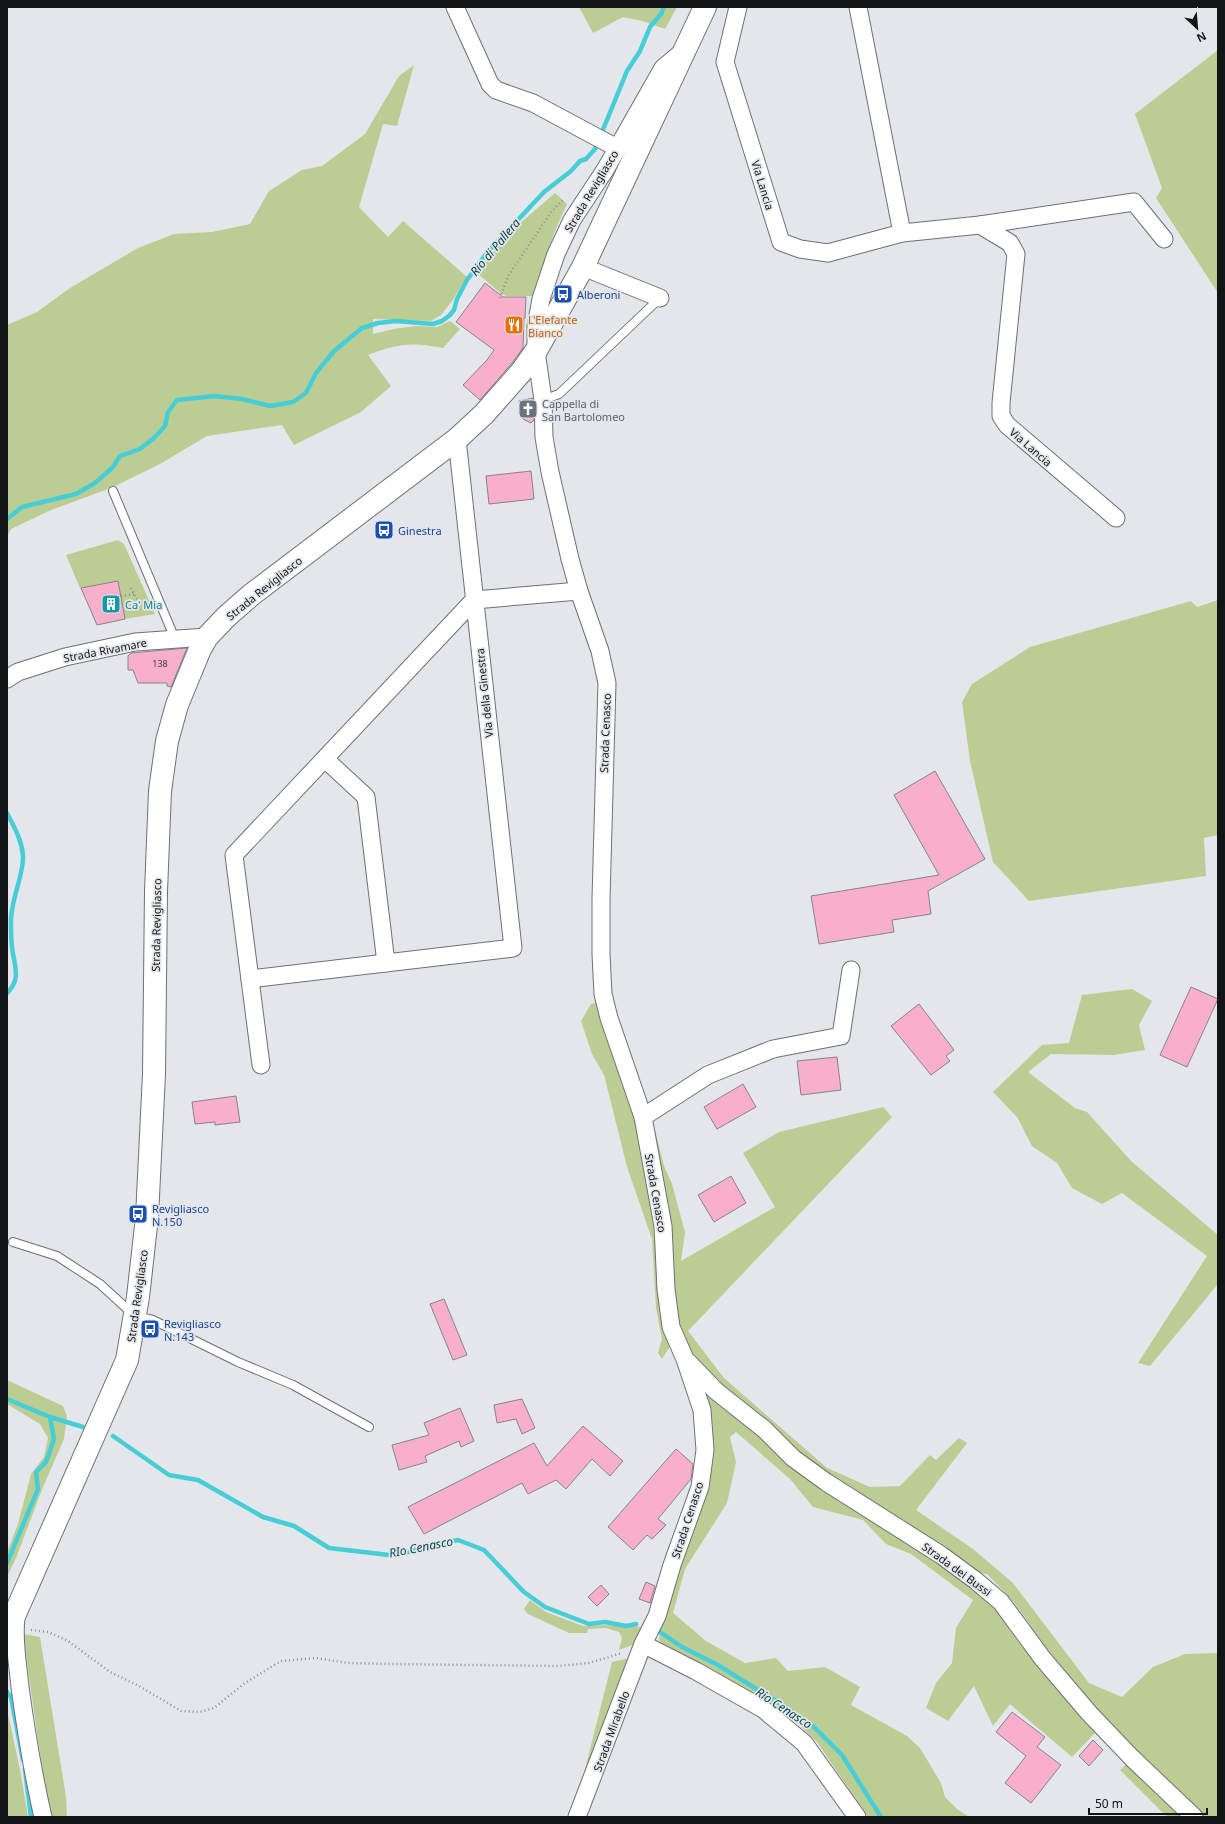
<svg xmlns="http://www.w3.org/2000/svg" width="1225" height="1824" viewBox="0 0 1225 1824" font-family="'Noto Sans',sans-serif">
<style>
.green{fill:#bccd94}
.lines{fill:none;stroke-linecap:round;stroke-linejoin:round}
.stream{stroke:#47cdd6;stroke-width:4.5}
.building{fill:#f7afcc;stroke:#888385}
.lane-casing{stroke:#6e7073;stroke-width:10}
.street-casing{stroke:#6e7073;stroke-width:19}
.secondary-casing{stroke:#6e7073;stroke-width:24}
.path{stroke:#8f9294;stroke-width:2.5;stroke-dasharray:1 3;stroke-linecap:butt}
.lane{stroke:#fff;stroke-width:8}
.street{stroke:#fff;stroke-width:17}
.secondary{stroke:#fff;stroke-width:22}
.labels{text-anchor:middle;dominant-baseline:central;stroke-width:3.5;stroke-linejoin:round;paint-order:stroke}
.number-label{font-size:9px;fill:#4c3b43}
.street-label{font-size:11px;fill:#131415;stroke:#e3e6ea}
.transit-label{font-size:11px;fill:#164399;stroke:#e3e6ea;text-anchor:start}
.food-label{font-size:11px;fill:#c56008;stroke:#e3e6ea;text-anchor:start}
.worship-label{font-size:11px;fill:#5b616d;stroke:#e3e6ea;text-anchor:start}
.culture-label{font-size:11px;fill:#0d838f;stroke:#e3e6ea;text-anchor:start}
.water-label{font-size:12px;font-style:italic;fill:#064548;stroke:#e3e6ea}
</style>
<rect width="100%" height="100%" fill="#e3e6ea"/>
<g class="green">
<polygon points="579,7 677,7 665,29 642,21 623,17 593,33"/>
<polygon points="1218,50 1218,293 1156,198 1162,188 1135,114"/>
<path d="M414,65L397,126L383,124L359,207L388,237L403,221L467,277L452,301L441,315L431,321L373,319V334L393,329L416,326L437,327L450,321L460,329L443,348C411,342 399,343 368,355L391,386L361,412L294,445L282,425L207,436L160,464L111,488L51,510L11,529L7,537V325L37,312L70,288L138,248L174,234L212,232L250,224L269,191L302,170L322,166L365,134L399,76Z"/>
<path d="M555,193L567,204C553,233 542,264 536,296H506L499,292L477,273L498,246L518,225Z"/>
<polygon points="118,540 124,544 155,614 125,619 118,581 80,588 66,555"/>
<polygon points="1218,600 1218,835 1204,838 1206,876 1029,901 993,862 970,761 962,702 972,684 1030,647 1191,601 1197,607"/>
<polygon points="1132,989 1152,1001 1139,1025 1145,1050 1114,1055 1051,1054 1028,1072 1075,1108 1087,1112 1131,1161 1218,1235 1218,1284 1150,1366 1138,1363 1207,1256 1122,1193 1102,1204 1072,1188 1057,1163 1032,1146 1017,1117 993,1092 1042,1045 1069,1043 1082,995"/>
<polygon points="599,1002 637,1120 660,1227 667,1327 670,1346 662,1359 658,1353 662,1339 656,1308 652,1239 627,1167 604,1075 592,1054 581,1021 591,1004"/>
<polygon points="883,1107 892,1117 688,1331 724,1378 827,1468 870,1487 900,1486 930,1455 936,1460 959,1438 967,1443 916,1510 973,1549 1013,1583 1089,1683 1122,1697 1153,1667 1185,1654 1218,1653 1218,1817 1201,1817 1132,1751 1049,1651 1013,1601 987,1574 979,1573 797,1455 720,1386 690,1351 677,1327 646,1123 653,1122 664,1166 672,1184 685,1232 681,1261 775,1207 743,1153 779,1132"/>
<polygon points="7,1380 63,1406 67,1416 64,1439 43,1487 16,1558 7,1577 7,1552 18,1524 31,1474 44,1457 48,1438 40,1424 7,1404"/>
<polygon points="700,1385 970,1583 997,1606 1097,1731 1072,1757 1010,1704 993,1726 974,1686 948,1721 926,1708 936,1683 952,1663 956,1628 973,1600 911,1554 886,1544 863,1520 813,1507 790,1479 736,1432 730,1437 736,1462 727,1503 685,1569 673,1613 706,1641 745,1663 776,1658 788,1671 825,1667 860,1687 851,1705 907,1736 920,1748 941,1783 945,1797 957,1809 969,1817 868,1817 817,1742 783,1709 724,1678 673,1653 659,1640 661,1622 705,1490"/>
<polygon points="530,1600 546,1612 583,1626 605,1625 625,1627 636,1626 647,1629 640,1642 619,1650 622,1638 619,1632 606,1628 588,1629 587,1633 569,1633 528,1614 524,1609"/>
<polygon points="23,1634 40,1637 66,1797 67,1817 49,1817"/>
<polygon points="634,1657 569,1817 582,1781 612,1662"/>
<polygon points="7,1709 20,1770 28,1817 7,1817"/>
<polygon points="1130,1761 1188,1817 1167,1817 1120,1770"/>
</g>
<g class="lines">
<g class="stream">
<polyline points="7,519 22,507 76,494 95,483 113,467 120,456 140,449 154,438 165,426 168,412 177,400 214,396 242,399 270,406 293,402 306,393 316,373 334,351 362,328 378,323 396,321 433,324 442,321 450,315 454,310 457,299 467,280 486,254 544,192 571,171 580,161 586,159 595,149 627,71 640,51 650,27 661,14 664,7"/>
<path d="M7,813C14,827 22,840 23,856C24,875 10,901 11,923C11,931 11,939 12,947C14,965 22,979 7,993"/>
<polyline points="7,1399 50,1417 54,1439 46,1462 36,1472 38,1489 7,1563"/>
<polyline points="50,1417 83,1427"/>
<polyline points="113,1436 169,1475 198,1480 263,1517 294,1526 329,1548 389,1555 406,1553 428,1545 458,1540 484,1550 524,1592 545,1607 589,1624 605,1622 626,1626 636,1624"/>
<polyline points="657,1630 682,1647 716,1664 781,1704 815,1728 842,1755 881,1817"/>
<polyline points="7,1692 11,1697 23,1760"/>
<polyline points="25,1769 31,1817"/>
</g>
</g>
<g class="building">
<polygon points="485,283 503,297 526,297 525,318 524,318 523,348 512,363 480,400 463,385 487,360 494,350 456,322"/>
<polygon points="533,398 534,420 531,423 523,419 519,401"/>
<polygon points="531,471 534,499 489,504 486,476"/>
<polygon points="118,581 125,619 97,625 81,588"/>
<polygon points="187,648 171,687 167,686 167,683 138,683 133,670 128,670 128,656 131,653"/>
<polygon points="935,771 985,859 928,891 931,914 892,920 894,932 819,944 811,896 939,875 894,795"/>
<polygon points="1191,987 1218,999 1187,1067 1160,1055"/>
<polygon points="919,1004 954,1050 946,1056 950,1061 931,1075 891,1026"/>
<polygon points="837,1057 841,1090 801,1095 797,1061"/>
<polygon points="743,1084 756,1107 717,1129 704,1107"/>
<polygon points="236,1096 240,1122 215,1125 215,1122 195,1124 192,1102"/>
<polygon points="731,1176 746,1203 714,1222 698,1195"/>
<polygon points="444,1299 467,1355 453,1360 430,1304"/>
<polygon points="522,1399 535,1428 522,1434 516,1419 497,1423 494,1405"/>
<polygon points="460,1408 474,1441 461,1447 459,1441 425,1456 427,1462 399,1470 392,1445 429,1435 424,1423"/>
<polygon points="583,1426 623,1461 610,1476 592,1459 566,1489 556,1480 528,1494 522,1483 424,1534 408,1507 534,1443 547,1466"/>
<polygon points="676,1449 693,1464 691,1479 658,1519 666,1525 652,1539 647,1535 633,1550 608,1527"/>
<polygon points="646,1582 655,1586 650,1603 639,1599"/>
<polygon points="601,1585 609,1594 597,1606 588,1597"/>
<polygon points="1012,1712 1045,1737 1037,1747 1061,1765 1031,1803 1005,1783 1026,1756 996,1732"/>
<polygon points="1093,1740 1103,1750 1089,1766 1079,1756"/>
</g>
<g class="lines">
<g class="lane-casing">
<g id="lane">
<polyline points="543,400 559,394 660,298"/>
<polyline points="113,491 175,639"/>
<polyline points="13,1242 57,1256 100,1284 135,1316 153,1320 238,1362 293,1385 369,1427"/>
</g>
</g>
<g class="street-casing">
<g id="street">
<polyline points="455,7 490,84 496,90 533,103 617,148"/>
<polyline points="738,7 725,62 781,242 800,249 828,253 902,233 858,7"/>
<polyline points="980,225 1010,243 1016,254 1001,403 1001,416 1007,425 1116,518"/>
<polyline points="902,233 980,225 1134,202 1164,239"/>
<polyline points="583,267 660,298"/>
<polyline points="7,679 18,672 65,657 135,642 207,637"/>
<polyline points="325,759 366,797 386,963"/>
<polyline points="250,979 513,948 457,439"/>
<polyline points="261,1065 234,855 474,600 579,591"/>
<polyline points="643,1117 708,1075 773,1049 841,1036 851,970"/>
<polyline points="688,1362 716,1391 764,1429 793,1458 826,1482 941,1555 975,1580 1001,1602 1043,1659 1089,1713 1132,1758 1194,1817"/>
<path d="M16,1618C13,1641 18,1664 20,1687C26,1731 33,1774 43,1817"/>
<polyline points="643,1644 696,1671 763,1709 804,1743 857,1817"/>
<polyline points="577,1817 643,1644 657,1616 672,1565 700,1487 705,1450 702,1410 685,1359 671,1327 666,1289 663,1226 643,1117 609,1018 603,994 601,954 601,899 607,683 600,651 579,591 570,559 550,472 544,437 543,400 536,351 536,326 541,299 556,254 572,220 605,170 663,68 682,52"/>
</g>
</g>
<g class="secondary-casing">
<polyline id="secondary" points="7,1632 127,1360 138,1297 147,1217 154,1074 156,891 160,791 167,741 177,705 200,649 207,637 226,617 251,595 457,439 484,414 522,371 536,351 583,267 705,7"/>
</g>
<g class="path">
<polyline points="500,298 508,276 552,211 563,200"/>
<polyline points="131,588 136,598 148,605"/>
<polyline points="121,596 134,594"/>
<polyline points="31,1630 48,1632 68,1641 110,1672 139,1686 181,1711 200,1712 214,1708 245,1683 281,1661 316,1658 348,1663 391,1664 559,1666 589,1663 622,1653"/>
</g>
<use href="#lane" class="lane"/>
<use href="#street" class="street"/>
<use href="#secondary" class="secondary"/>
</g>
<defs>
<g id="bus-square" transform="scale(1)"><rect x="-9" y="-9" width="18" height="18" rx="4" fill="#1a4fb4" stroke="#e3e6ea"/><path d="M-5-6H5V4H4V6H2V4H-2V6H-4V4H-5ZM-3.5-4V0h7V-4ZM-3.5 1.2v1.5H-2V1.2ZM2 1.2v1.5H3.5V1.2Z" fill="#fff"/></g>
<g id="restaurant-square" transform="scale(1)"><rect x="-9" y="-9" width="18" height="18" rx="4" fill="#e8710a" stroke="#e3e6ea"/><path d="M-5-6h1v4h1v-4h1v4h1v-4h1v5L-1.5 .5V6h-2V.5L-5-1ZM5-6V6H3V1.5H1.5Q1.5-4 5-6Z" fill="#fff"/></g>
<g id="church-square" transform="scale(1)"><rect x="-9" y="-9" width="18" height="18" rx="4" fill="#6b7280" stroke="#e3e6ea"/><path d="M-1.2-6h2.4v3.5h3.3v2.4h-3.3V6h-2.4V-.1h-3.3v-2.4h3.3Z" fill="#fff"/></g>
<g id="building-square" transform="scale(1)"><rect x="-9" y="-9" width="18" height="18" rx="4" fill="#0f9aa8" stroke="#e3e6ea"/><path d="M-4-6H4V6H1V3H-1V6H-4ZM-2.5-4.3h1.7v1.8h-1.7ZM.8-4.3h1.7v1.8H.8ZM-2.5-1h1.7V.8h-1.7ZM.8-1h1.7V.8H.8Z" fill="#fff"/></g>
</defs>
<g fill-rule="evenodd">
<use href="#bus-square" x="563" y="294"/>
<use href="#restaurant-square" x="514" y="325"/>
<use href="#church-square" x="528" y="409"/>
<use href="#bus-square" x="384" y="530"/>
<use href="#building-square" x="111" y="604"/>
<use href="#bus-square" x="138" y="1214"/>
<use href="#bus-square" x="150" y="1329"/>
</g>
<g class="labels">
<g class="number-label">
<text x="160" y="663">138</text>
</g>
<g class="street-label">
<text transform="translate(763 185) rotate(73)">Via Lancia</text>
<text transform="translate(591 191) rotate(-59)">Strada Revigliasco</text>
<text transform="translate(1031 447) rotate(41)">Via Lancia</text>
<text transform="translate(264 588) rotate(-39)">Strada Revigliasco</text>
<text transform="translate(105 650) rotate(-11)">Strada Rivamare</text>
<text transform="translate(484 693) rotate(-96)">Via della Ginestra</text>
<text transform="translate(605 733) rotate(-88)">Strada Cenasco</text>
<text transform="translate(156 925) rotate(-89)">Strada Revigliasco</text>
<text transform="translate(656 1193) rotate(80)">Strada Cenasco</text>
<text transform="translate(137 1296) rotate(-82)">Strada Revigliasco</text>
<text transform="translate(687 1520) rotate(-72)">Strada Cenasco</text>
<text transform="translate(957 1569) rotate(36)">Strada dei Bussi</text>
<text transform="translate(611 1731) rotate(-70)">Strada Mirabello</text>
</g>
<g class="transit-label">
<text x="577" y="294">Alberoni</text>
<text x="398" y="530">Ginestra</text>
<text x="152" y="1208">Revigliasco<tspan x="152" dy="13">N.150</tspan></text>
<text x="164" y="1323">Revigliasco<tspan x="164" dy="13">N.143</tspan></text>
</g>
<g class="food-label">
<text x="528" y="319">L'Elefante<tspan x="528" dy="13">Bianco</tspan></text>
</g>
<g class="worship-label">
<text x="542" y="403">Cappella di<tspan x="542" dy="13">San Bartolomeo</tspan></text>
</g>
<g class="culture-label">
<text x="125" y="604">Ca' Mia</text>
</g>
<g class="water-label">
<text transform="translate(495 247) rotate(-50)">Rio di Pallera</text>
<text transform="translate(421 1547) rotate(-11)">RIo Cenasco</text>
<text transform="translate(784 1708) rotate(33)">Rio Cenasco</text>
</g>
</g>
<rect width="1225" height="1824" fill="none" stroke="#131415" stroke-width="16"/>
<g transform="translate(1197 28) rotate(154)" stroke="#e3e6ea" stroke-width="3" paint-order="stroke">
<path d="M0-3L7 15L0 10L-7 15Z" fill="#131415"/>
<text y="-6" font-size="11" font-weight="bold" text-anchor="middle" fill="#131415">N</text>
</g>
<path d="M1089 1808v6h118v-6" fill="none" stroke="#131415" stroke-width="2"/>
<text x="1095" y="1808" font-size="12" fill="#131415" stroke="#e3e6ea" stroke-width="3" paint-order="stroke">50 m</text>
</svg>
